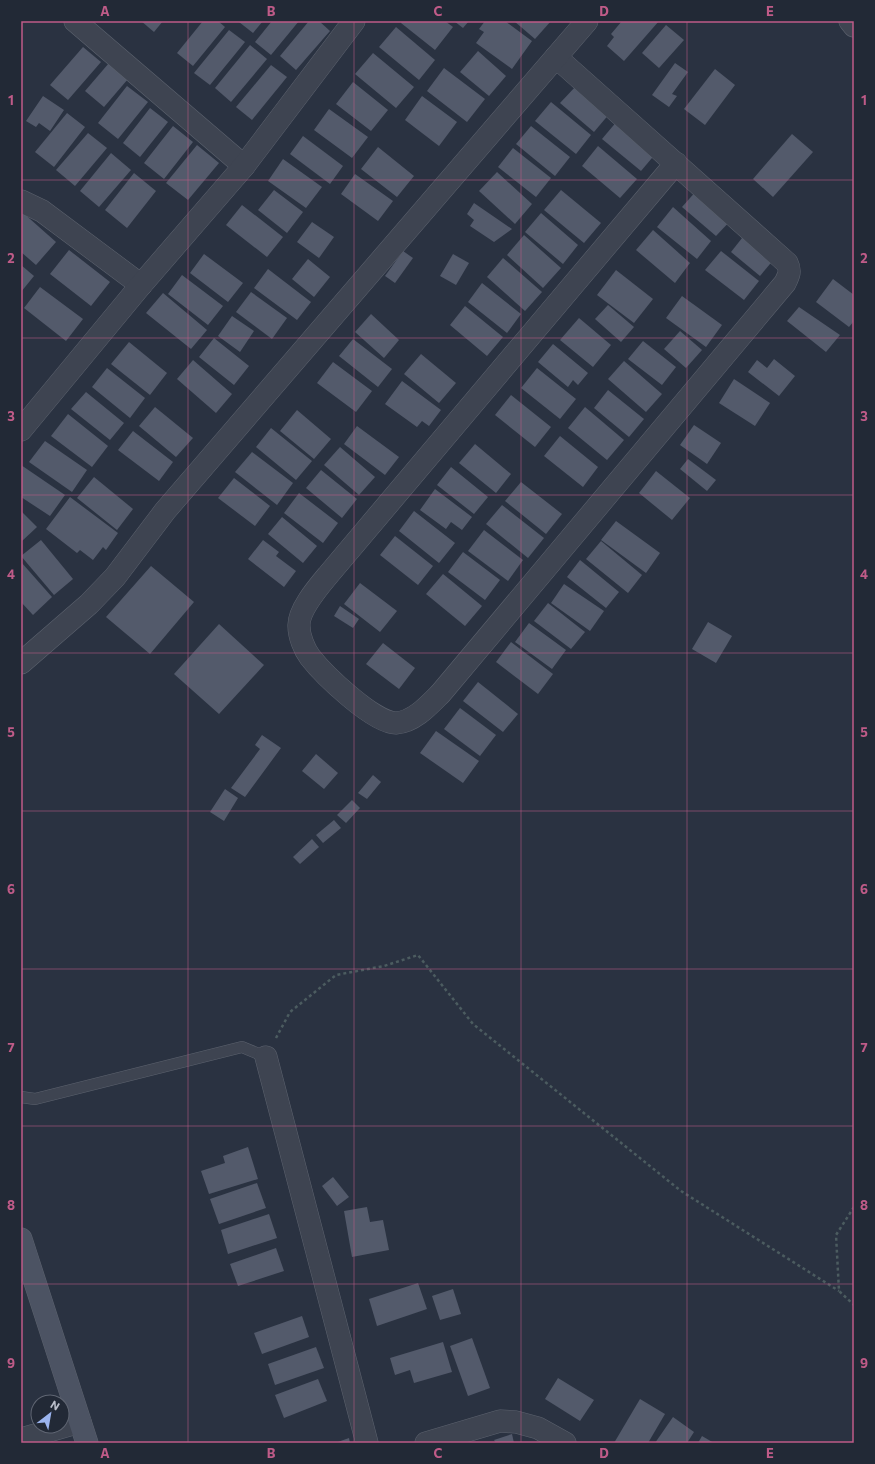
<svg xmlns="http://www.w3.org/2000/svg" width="875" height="1464" viewBox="0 0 875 1464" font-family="Commissioner,sans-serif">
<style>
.building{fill:#535a6b}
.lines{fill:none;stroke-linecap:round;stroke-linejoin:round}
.service-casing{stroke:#5c626e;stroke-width:12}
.minor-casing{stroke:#5c626e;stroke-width:23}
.secondary-casing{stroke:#5c626e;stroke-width:23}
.path{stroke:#4c5c60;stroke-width:2.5;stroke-dasharray:3 3;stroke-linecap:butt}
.service{stroke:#3e4451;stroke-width:11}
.minor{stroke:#3e4451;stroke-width:22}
.secondary{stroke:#4c5363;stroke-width:22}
.grid{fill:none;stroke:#bf5b88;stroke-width:1;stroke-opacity:0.55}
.neatline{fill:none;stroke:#bf5b88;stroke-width:1.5}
.grid-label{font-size:13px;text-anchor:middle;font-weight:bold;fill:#bf5b88}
</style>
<rect width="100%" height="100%" fill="#2a3241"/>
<g class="building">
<polygon points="141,21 163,21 154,32"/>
<polygon points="203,21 218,21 225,27 193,66 177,53"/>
<polygon points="240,21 263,21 253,33 239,22"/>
<polygon points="272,21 299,21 271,55 255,42"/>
<polygon points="309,21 319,21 330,31 296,70 280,56"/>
<polygon points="402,21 445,21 453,27 435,50 401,23"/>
<polygon points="454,21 469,21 463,28"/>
<polygon points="485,21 505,21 532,41 512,69 476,43 484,32 479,29"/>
<polygon points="514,21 551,21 535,39"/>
<polygon points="622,21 659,21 624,61 607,46 614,37 611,34"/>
<polygon points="666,25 684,40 659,68 642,53"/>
<polygon points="396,27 435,60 419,80 379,47"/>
<polygon points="229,30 245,42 210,85 194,73"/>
<polygon points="250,45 267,59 231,102 215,88"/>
<polygon points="83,47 101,62 68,100 50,85"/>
<polygon points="478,51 506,76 489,96 460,72"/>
<polygon points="373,53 414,87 396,108 355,74"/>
<polygon points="109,63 128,79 104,107 85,91"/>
<polygon points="675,63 688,72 672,94 677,96 669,107 652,95"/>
<polygon points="271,65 287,77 252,120 236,107"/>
<polygon points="444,68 485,99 467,122 427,91"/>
<polygon points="715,69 735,85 705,125 684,109"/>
<polygon points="353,82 388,110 371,131 336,104"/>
<polygon points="577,85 610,113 594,132 560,103"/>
<polygon points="127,86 148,102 118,139 98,123"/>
<polygon points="43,96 64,110 50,131 39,123 36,127 26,121"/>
<polygon points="422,96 457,122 439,146 405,120"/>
<polygon points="551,102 591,135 576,154 535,121"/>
<polygon points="150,108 168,122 140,157 123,143"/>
<polygon points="329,109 368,137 352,158 314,130"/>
<polygon points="67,113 85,127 54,167 35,152"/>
<polygon points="618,120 657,152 641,171 602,139"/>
<polygon points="173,126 193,142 164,179 144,163"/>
<polygon points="531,126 570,157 555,176 516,144"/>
<polygon points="88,133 107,148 75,186 56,170"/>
<polygon points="792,134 813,152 773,197 753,179"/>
<polygon points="303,136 343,166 330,184 290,154"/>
<polygon points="197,145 219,163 188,200 166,183"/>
<polygon points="598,146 637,179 620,198 582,166"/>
<polygon points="378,147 414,176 397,197 361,169"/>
<polygon points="513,148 551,178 536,197 498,167"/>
<polygon points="111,153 131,170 99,207 80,191"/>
<polygon points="283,159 322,187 306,208 268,181"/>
<polygon points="497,172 532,204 515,224 479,191"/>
<polygon points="134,173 156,191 127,228 105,210"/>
<polygon points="355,174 393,201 378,221 341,194"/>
<polygon points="698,189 732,219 716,236 682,207"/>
<polygon points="274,190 303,212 287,233 258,210"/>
<polygon points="561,190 601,223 584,243 544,210"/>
<polygon points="474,203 512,229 494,242 470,226 474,220 467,214"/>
<polygon points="242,205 283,237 267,257 226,225"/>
<polygon points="673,207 711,241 697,259 657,227"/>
<polygon points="21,211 56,242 36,265 21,252"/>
<polygon points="541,213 578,245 563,264 525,232"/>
<polygon points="312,222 334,237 319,258 297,242"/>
<polygon points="653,230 690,263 675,283 636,250"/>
<polygon points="746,233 775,258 760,276 731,252"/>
<polygon points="524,235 561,268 543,288 507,255"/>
<polygon points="69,250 110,282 91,306 50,274"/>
<polygon points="403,251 413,258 395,283 385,276"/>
<polygon points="721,251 759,281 744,300 705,270"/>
<polygon points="204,254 243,283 228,302 190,273"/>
<polygon points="453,254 469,263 456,285 440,276"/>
<polygon points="503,258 542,292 525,311 487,277"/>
<polygon points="308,259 330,277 314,297 292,279"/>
<polygon points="21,265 34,276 21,292"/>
<polygon points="268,269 311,302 297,320 254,288"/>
<polygon points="616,270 653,299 634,323 597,295"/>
<polygon points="182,275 223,306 208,325 168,294"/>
<polygon points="833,279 854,295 854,321 849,327 816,302"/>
<polygon points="482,283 521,314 507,333 468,302"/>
<polygon points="40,287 83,319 66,341 24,308"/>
<polygon points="251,292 287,318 272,339 236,312"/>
<polygon points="163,293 207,330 191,349 146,313"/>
<polygon points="682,296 722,325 706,347 666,318"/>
<polygon points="608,305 634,327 621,342 595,319"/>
<polygon points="465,306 503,337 487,356 450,325"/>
<polygon points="799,307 840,335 826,352 787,321"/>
<polygon points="371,314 399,340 384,358 355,332"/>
<polygon points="232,316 254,331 240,352 218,336"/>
<polygon points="579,318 611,345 593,367 560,340"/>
<polygon points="680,331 702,350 686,368 664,349"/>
<polygon points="214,338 249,366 234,385 199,357"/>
<polygon points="353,339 392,369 378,387 339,356"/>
<polygon points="643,341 676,367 662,385 628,359"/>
<polygon points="129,342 167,373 150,395 111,364"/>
<polygon points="553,344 588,373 578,385 573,380 568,387 538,362"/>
<polygon points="421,354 456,383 439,403 404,374"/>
<polygon points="774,359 795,376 779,396 748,372 757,360 767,368"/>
<polygon points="193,360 232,394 216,413 177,379"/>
<polygon points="624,361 662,394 646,412 608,379"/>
<polygon points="333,362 372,391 356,412 317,383"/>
<polygon points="107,368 145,398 130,418 92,387"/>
<polygon points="537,368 576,399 560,419 521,388"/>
<polygon points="734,379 770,403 755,426 719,403"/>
<polygon points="402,381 441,410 429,426 422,421 417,427 385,404"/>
<polygon points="608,390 644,419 629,437 594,408"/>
<polygon points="86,392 124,423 110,440 71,409"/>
<polygon points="511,395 551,427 535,447 495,415"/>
<polygon points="155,407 193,438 176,457 139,426"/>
<polygon points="585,407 624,440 607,460 568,428"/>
<polygon points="297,410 331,439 314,459 280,431"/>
<polygon points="68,414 108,446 92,467 51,436"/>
<polygon points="694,425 721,443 707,464 680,445"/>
<polygon points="357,426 399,457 385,475 344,444"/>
<polygon points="271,428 312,461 296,480 256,447"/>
<polygon points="133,431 173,462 159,481 118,450"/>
<polygon points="560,436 598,467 583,487 544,456"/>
<polygon points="45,441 87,470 72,492 29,462"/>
<polygon points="475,444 511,474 496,493 459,463"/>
<polygon points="340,447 375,477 359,495 324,465"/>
<polygon points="252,452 293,483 277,505 235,472"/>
<polygon points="688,459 716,480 707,491 680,469"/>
<polygon points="21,465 65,495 50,516 21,497"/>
<polygon points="451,467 488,497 474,514 437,485"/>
<polygon points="321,470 357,499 342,518 306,488"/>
<polygon points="656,471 690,498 672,520 639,493"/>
<polygon points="94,477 133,509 117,530 77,498"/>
<polygon points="234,478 270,506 255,526 218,498"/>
<polygon points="521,482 562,514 546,534 505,501"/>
<polygon points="435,489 472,517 462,530 451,522 446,529 420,510"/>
<polygon points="299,493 338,523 323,543 284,513"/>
<polygon points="70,497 118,533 106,550 103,547 93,560 80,550 77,553 46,529"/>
<polygon points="502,505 544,538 528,558 486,524"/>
<polygon points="21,511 37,527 21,542"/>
<polygon points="414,511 455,543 439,563 399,531"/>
<polygon points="282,517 317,546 303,563 268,534"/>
<polygon points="616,521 660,553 646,573 601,540"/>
<polygon points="484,530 523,560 508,581 468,551"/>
<polygon points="395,536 433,566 418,585 380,555"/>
<polygon points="41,540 73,579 54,595 21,556"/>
<polygon points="263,540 279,552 276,556 296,571 284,587 248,559"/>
<polygon points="601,541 642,575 628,593 586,559"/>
<polygon points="463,552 500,580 485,600 448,572"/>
<polygon points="580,560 619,592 606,608 567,577"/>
<polygon points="21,562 52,597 33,615 21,602"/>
<polygon points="151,566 194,602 150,654 106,617"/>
<polygon points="443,574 482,606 465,626 426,594"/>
<polygon points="360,583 397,611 380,632 344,604"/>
<polygon points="564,584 604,611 590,631 551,603"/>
<polygon points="548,603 585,632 571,649 534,621"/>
<polygon points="340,606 359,619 353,628 334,616"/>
<polygon points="708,622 732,636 716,663 692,649"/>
<polygon points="529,623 566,650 552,669 515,642"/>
<polygon points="219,624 264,665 219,714 174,674"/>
<polygon points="511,642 553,674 538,694 496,662"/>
<polygon points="383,643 415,668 399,689 366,664"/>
<polygon points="478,682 518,714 503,732 463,701"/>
<polygon points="460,708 496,735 480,756 444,729"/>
<polygon points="436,731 479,761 463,783 420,753"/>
<polygon points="262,735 281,748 245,797 231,788 260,749 255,745"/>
<polygon points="316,754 338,773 324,789 302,771"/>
<polygon points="373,775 381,782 367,799 358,793"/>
<polygon points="225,789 238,798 224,821 210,812"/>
<polygon points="352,800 360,808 346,823 337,815"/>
<polygon points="334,820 341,828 323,843 316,835"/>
<polygon points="312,839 319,847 300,864 293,857"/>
<polygon points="248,1147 258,1179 209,1194 201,1171 225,1163 223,1156"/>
<polygon points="333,1177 349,1197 337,1206 322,1186"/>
<polygon points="257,1183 266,1208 219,1224 210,1199"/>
<polygon points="367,1207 370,1222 383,1220 389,1250 352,1257 344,1211"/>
<polygon points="269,1214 277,1238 228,1254 221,1230"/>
<polygon points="276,1248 284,1271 238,1286 230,1264"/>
<polygon points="418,1283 427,1309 377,1326 369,1299"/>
<polygon points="453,1289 461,1314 440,1320 432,1296"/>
<polygon points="302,1316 309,1337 262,1354 254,1333"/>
<polygon points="472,1338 490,1388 468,1396 450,1346"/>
<polygon points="443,1342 452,1372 414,1383 410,1370 395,1375 390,1358"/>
<polygon points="316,1347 324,1368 275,1385 268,1364"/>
<polygon points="558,1378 594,1400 580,1421 545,1399"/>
<polygon points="318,1379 327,1401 284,1418 275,1395"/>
<polygon points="640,1399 665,1414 648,1443 614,1443"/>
<polygon points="673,1417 694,1432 687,1443 655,1443"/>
<polygon points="512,1434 514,1443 496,1443 494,1440"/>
<polygon points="702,1436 714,1443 698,1443"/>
<polygon points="349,1438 350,1443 335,1443"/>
</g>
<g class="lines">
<g class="service-casing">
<polyline id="service" points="21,1097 35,1099 242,1047 266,1057"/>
</g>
<g class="minor-casing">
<g id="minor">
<polyline points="75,21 244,166"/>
<polyline points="850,21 854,26"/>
<path d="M556,57L787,263C791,271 789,275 785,283L441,693C429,705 414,722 396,723C374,723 324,675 310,657C304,649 299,636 299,626C298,610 319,586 329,574L676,163"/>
<polyline points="21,201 42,211 141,285"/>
<polyline points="21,430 141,285 244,166 354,21"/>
<polyline points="21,663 89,604 115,577 165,511 587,21"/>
<polyline points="266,1057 367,1443"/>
<polyline points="21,1439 80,1422"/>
<polyline points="426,1443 500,1421 516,1422 538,1428 565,1443"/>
</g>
</g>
<g class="secondary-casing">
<polyline id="secondary" points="21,1239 87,1443"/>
</g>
<g class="path">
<polyline points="276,1038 290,1012 336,975 384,966 418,955 473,1024 681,1191 839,1291"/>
<polyline points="854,1207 836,1235 839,1291 854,1305"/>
</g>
<use href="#service" class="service"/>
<use href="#minor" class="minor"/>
<use href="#secondary" class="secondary"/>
</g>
<path class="grid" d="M188,21V1443M354,21V1443M521,21V1443M687,21V1443M21,180H854M21,338H854M21,495H854M21,653H854M21,811H854M21,969H854M21,1126H854M21,1284H854"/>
<rect width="875" height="1464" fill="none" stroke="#222936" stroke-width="44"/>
<g transform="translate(50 1414) rotate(31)"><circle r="19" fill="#222936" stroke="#5f6572"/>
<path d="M0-3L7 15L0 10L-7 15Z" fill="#9bb4ef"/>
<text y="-6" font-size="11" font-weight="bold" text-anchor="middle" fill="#bbbfcb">N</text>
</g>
<rect x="22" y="22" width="831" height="1420" class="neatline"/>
<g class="grid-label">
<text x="105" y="16">A</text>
<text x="271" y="16">B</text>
<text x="438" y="16">C</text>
<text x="604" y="16">D</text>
<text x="770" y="16">E</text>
<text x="11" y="105">1</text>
<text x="864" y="105">1</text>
<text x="11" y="263">2</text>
<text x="864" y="263">2</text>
<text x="11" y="421">3</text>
<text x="864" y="421">3</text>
<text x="11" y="579">4</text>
<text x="864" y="579">4</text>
<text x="11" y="737">5</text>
<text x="864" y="737">5</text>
<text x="11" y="894">6</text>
<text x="864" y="894">6</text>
<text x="11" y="1052">7</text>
<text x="864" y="1052">7</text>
<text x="11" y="1210">8</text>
<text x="864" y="1210">8</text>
<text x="11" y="1368">9</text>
<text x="864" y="1368">9</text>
<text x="105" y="1458">A</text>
<text x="271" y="1458">B</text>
<text x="438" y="1458">C</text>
<text x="604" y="1458">D</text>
<text x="770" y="1458">E</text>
</g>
</svg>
